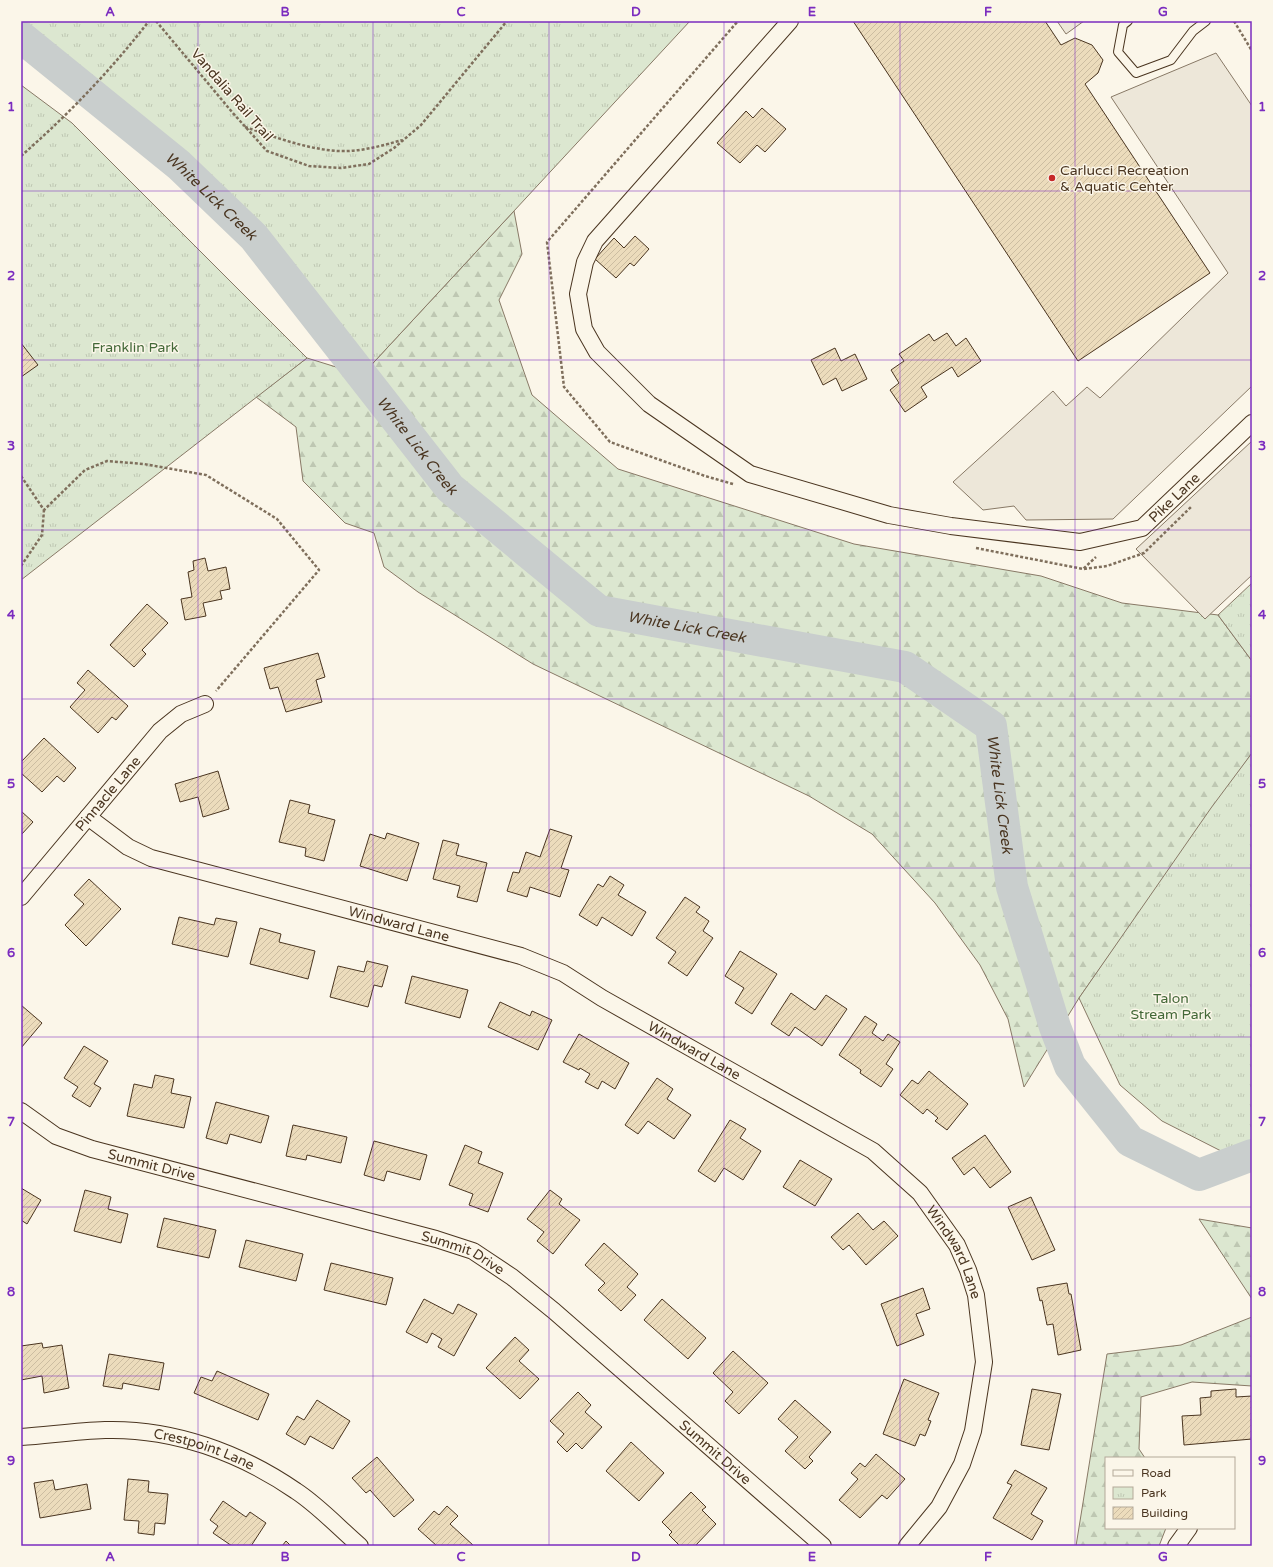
<svg xmlns="http://www.w3.org/2000/svg" width="1273" height="1567" viewBox="0 0 1273 1567" font-family="'Varela Round',sans-serif">
<style>
.forest{fill:url(#forest-firs);stroke:#887966}
.park{fill:url(#park-tufts);stroke:#887966}
.parking{fill:#ede7d9;stroke:#887966}
.lines{fill:none;stroke-linecap:round;stroke-linejoin:round}
.river{stroke:#c9cecd;stroke-width:32}
.building{fill:url(#building-hatch);stroke:#4a3520}
.lane-casing{stroke:#4a3520;stroke-width:10}
.street-casing{stroke:#4a3520;stroke-width:18}
.path{stroke:#7f6f5c;stroke-width:2.5;stroke-dasharray:3 2;stroke-linecap:butt}
.lane{stroke:#fbf6e9;stroke-width:8}
.street{stroke:#fbf6e9;stroke-width:16}
.grid{fill:none;stroke:#7b2cbf;stroke-width:1;stroke-opacity:0.55}
.poi-dot{fill:#c62828;stroke:#fbf6e9;stroke-width:1.5}
.labels{text-anchor:middle;dominant-baseline:central;stroke-width:3;stroke-linejoin:round;paint-order:stroke}
.street-label{font-size:14px;fill:#4a3520;stroke:#fbf6e9}
.poi-label{font-size:14px;fill:#4a3520;stroke:#fbf6e9;text-anchor:start}
.park-label{font-size:14px;fill:#436837;stroke:#fbf6e9}
.water-label{font-size:15px;font-style:italic;fill:#4a3520;stroke:#fbf6e9}
.neatline{fill:none;stroke:#7b2cbf;stroke-width:1.5}
.grid-label{font-size:13px;text-anchor:middle;font-weight:bold;fill:#7b2cbf}
</style>
<defs>
<pattern id="forest-firs" width="22" height="20" patternUnits="userSpaceOnUse"><rect width="22" height="20" fill="#dce7d0"/><path d="M5 1l3.5 6h-7zM16 11l3.5 6h-7z" fill="#bec7b2"/></pattern>
<pattern id="park-tufts" width="24" height="20" patternUnits="userSpaceOnUse"><rect width="24" height="20" fill="#dce7d0"/><path d="M3 7l-1-3M5 7V3M7 7l1-3M15 17l-1-3M17 17v-4M19 17l1-3" fill="none" stroke="#bec7b2"/></pattern>
<pattern id="building-hatch" width="6" height="6" patternUnits="userSpaceOnUse"><rect width="6" height="6" fill="#ecdcbc"/><path d="M-1 1l2-2M0 6l6-6M5 7l2-2" fill="none" stroke="#ccbda1"/></pattern>
</defs>
<rect width="100%" height="100%" fill="#fbf6e9"/>
<g class="forest">
<polygon points="514,211 522,254 499,300 532,395 618,469 854,544 1041,576 1122,603 1218,615 1252,661 1252,753 1079,998 1024,1087 1008,1019 980,965 935,903 872,834 809,796 533,664 418,592 384,567 374,533 345,523 303,481 296,427 256,397 307,358 362,375"/>
<polygon points="1199,1219 1252,1228 1252,1299"/>
<polygon points="1252,1317 1252,1386 1192,1382 1141,1397 1139,1449 1145,1458 1106,1458 1106,1528 1166,1528 1159,1546 1076,1546 1107,1354 1181,1345"/>
</g>
<g class="park">
<polygon points="21,21 690,21 362,375 254,237 179,165 21,37"/>
<polygon points="21,85 72,123 307,358 21,580"/>
<polygon points="1252,583 1252,661 1218,615"/>
<polygon points="1252,753 1252,1143 1225,1153 1162,1121 1120,1085 1079,998 1211,808"/>
</g>
<g class="parking">
<polygon points="1057,21 1084,21 1066,34"/>
<polygon points="1216,53 1252,106 1252,386 1113,519 1026,520 1014,506 983,510 953,482 1053,391 1066,406 1087,387 1100,398 1228,273 1111,97"/>
<polygon points="1252,441 1252,575 1205,619 1136,549"/>
</g>
<g class="lines">
<path class="river" id="s1" d="M21,37L179,165L254,237L450,488L599,611L905,667L991,726L1012,887L1055,1027L1070,1066L1130,1141L1199,1175L1252,1155"/>
</g>
<g class="building">
<polygon points="853,21 1045,21 1061,45 1075,38 1092,45 1103,60 1098,73 1085,84 1210,273 1078,361"/>
<polygon points="762,108 786,129 765,152 757,145 740,163 717,143 746,111 753,118"/>
<polygon points="635,236 649,249 634,266 630,263 616,278 595,259 614,238 624,248"/>
<polygon points="947,333 956,346 966,338 981,361 958,377 952,367 921,387 927,397 905,412 890,390 899,383 891,370 904,361 899,354 929,334 934,341"/>
<polygon points="21,343 38,365 21,377"/>
<polygon points="835,348 841,361 855,354 867,379 842,391 836,378 823,385 811,360"/>
<polygon points="205,558 208,571 226,567 230,589 220,591 222,599 203,603 206,616 185,620 181,599 192,597 188,572 194,570 193,561"/>
<polygon points="147,604 168,623 142,650 146,654 134,667 110,645"/>
<polygon points="318,653 325,677 316,680 322,702 286,712 278,687 270,689 264,668"/>
<polygon points="88,670 128,706 116,720 112,717 98,733 70,707 85,690 77,683"/>
<polygon points="44,738 76,768 64,782 57,776 42,792 21,773 21,762"/>
<polygon points="218,771 229,809 203,817 198,797 180,802 175,784"/>
<polygon points="290,800 310,805 308,813 335,820 324,861 305,856 306,848 279,842"/>
<polygon points="21,811 33,822 21,835"/>
<polygon points="550,829 572,836 561,868 569,870 560,897 530,887 527,897 507,891 513,872 519,873 526,852 540,857"/>
<polygon points="387,833 419,843 407,881 360,866 370,834 385,839"/>
<polygon points="443,840 459,844 456,855 487,863 477,902 457,897 460,886 433,879"/>
<polygon points="610,876 624,885 618,895 646,912 632,936 602,917 597,926 579,915 598,884 603,887"/>
<polygon points="89,879 121,909 86,946 65,925 84,904 74,895"/>
<polygon points="685,897 700,907 696,912 709,921 703,931 713,938 687,976 668,963 676,952 656,938"/>
<polygon points="179,917 214,925 216,918 237,922 228,957 172,944"/>
<polygon points="260,928 281,934 279,942 315,951 308,979 250,964"/>
<polygon points="740,951 777,974 752,1014 735,1003 744,988 725,976"/>
<polygon points="367,961 388,966 382,987 374,985 368,1007 330,997 338,966 364,972"/>
<polygon points="412,976 468,990 460,1018 405,1003"/>
<polygon points="791,993 815,1010 826,995 847,1009 822,1046 795,1027 789,1036 771,1024"/>
<polygon points="500,1002 530,1016 532,1011 552,1020 538,1050 488,1027"/>
<polygon points="21,1005 42,1023 21,1048"/>
<polygon points="865,1016 877,1024 872,1033 883,1041 888,1034 900,1042 886,1064 893,1069 881,1087 860,1073 861,1070 839,1055"/>
<polygon points="579,1034 629,1063 615,1089 602,1081 598,1089 585,1082 590,1074 580,1068 579,1070 563,1062"/>
<polygon points="84,1046 108,1061 94,1084 101,1088 90,1107 72,1096 78,1087 64,1078"/>
<polygon points="929,1071 968,1104 947,1130 935,1121 938,1118 927,1109 923,1114 900,1095 912,1080 918,1084"/>
<polygon points="155,1075 174,1079 171,1093 191,1097 184,1128 127,1116 134,1084 152,1088"/>
<polygon points="657,1078 673,1089 667,1099 691,1115 674,1139 648,1121 638,1134 625,1125"/>
<polygon points="216,1102 269,1116 261,1143 230,1134 227,1144 206,1138"/>
<polygon points="730,1120 746,1129 740,1138 761,1151 743,1180 724,1168 715,1182 698,1171"/>
<polygon points="293,1125 347,1137 341,1163 307,1155 306,1160 286,1156"/>
<polygon points="985,1135 1011,1172 990,1188 974,1167 964,1175 952,1158"/>
<polygon points="374,1141 427,1155 420,1180 387,1171 384,1181 364,1175"/>
<polygon points="465,1145 482,1152 478,1163 503,1173 488,1212 469,1205 473,1194 449,1185"/>
<polygon points="800,1160 832,1179 815,1206 783,1187"/>
<polygon points="21,1188 41,1200 27,1224 21,1220"/>
<polygon points="85,1190 111,1197 108,1209 128,1214 121,1243 74,1231"/>
<polygon points="550,1190 562,1199 559,1204 580,1220 553,1254 537,1241 544,1232 527,1219"/>
<polygon points="1031,1197 1055,1250 1032,1260 1008,1207"/>
<polygon points="858,1213 873,1230 884,1221 898,1236 866,1265 849,1245 843,1250 831,1237"/>
<polygon points="164,1218 216,1230 209,1258 157,1247"/>
<polygon points="246,1240 303,1254 296,1281 239,1267"/>
<polygon points="604,1243 638,1274 627,1287 636,1295 621,1311 598,1290 605,1283 585,1265"/>
<polygon points="331,1263 393,1278 386,1305 324,1290"/>
<polygon points="1067,1283 1069,1294 1071,1294 1081,1350 1058,1355 1053,1324 1047,1325 1042,1300 1040,1301 1037,1288"/>
<polygon points="923,1288 930,1309 916,1314 924,1335 897,1346 881,1304"/>
<polygon points="424,1299 453,1314 458,1304 477,1314 454,1356 438,1347 442,1339 432,1333 427,1343 406,1332"/>
<polygon points="662,1299 706,1338 688,1359 644,1320"/>
<polygon points="515,1337 529,1350 519,1361 539,1379 520,1399 486,1368"/>
<polygon points="42,1343 43,1348 62,1345 69,1388 44,1393 42,1376 21,1380 21,1346"/>
<polygon points="733,1351 768,1383 739,1414 725,1401 733,1392 713,1373"/>
<polygon points="109,1354 164,1363 159,1390 123,1383 122,1389 103,1386"/>
<polygon points="217,1371 269,1394 258,1420 194,1393 201,1377 212,1381"/>
<polygon points="904,1379 939,1393 928,1420 931,1421 925,1436 920,1434 915,1446 883,1434"/>
<polygon points="1032,1389 1061,1394 1049,1450 1021,1445"/>
<polygon points="1236,1389 1236,1397 1252,1396 1252,1439 1184,1445 1182,1416 1201,1415 1200,1398 1211,1397 1211,1391"/>
<polygon points="578,1392 591,1405 585,1412 602,1427 582,1449 576,1443 567,1452 557,1442 564,1434 550,1421"/>
<polygon points="317,1400 350,1421 333,1449 310,1436 305,1445 286,1434 297,1416 304,1420"/>
<polygon points="795,1400 831,1432 809,1457 813,1461 805,1469 785,1451 798,1437 778,1419"/>
<polygon points="631,1442 664,1473 639,1501 606,1471"/>
<polygon points="876,1454 905,1479 887,1499 882,1495 860,1518 839,1500 858,1479 851,1473 860,1463 865,1467"/>
<polygon points="377,1457 414,1500 394,1517 370,1490 366,1493 352,1478"/>
<polygon points="1015,1470 1047,1488 1031,1514 1043,1521 1032,1540 993,1518 1012,1485 1007,1483"/>
<polygon points="128,1479 149,1481 148,1492 168,1494 165,1524 155,1523 154,1535 138,1533 139,1521 124,1520"/>
<polygon points="53,1480 55,1490 87,1484 91,1509 40,1518 34,1483"/>
<polygon points="691,1492 706,1507 702,1510 716,1524 695,1546 680,1546 669,1535 672,1532 662,1522"/>
<polygon points="223,1501 246,1517 250,1512 266,1523 251,1546 232,1546 213,1533 218,1526 210,1520"/>
<polygon points="447,1506 458,1516 450,1524 474,1546 437,1546 418,1529 434,1511 439,1515"/>
<polygon points="286,1541 291,1546 282,1546"/>
</g>
<g class="lines">
<g class="lane-casing">
<polyline id="lane" points="1128,21 1123,25 1118,52 1136,73 1171,60 1193,31 1206,21"/>
</g>
<g class="street-casing">
<g id="street">
<path id="s2" d="M790,21L595,241L585,262L578,294L584,329L597,352L649,404L750,474L889,515L951,526L1080,542L1142,528L1252,423"/>
<path id="s3" d="M88,817L128,847L151,858L521,956L563,973L602,998L873,1151L920,1193L957,1245L968,1270L976,1295L984,1362L973,1431L962,1464L939,1507L907,1546"/>
<path id="s4" d="M21,897L160,731L181,714L205,704"/>
<path id="s5" d="M21,1111L56,1136L92,1149L436,1239L473,1251L512,1277L554,1311L823,1546"/>
<path id="s6" d="M21,1437C49,1435 77,1431 105,1430C173,1428 241,1453 296,1491C319,1506 339,1528 360,1546"/>
<polyline points="1176,1546 1189,1528"/>
</g>
</g>
<g class="path">
<polyline points="156,21 232,112 267,151 309,166 341,168 369,164 394,148 421,125 507,21"/>
<polyline points="1234,21 1252,51"/>
<path d="M245,127C275,137 306,149 338,151C360,152 381,146 402,140"/>
<path d="M21,156C68,115 111,70 149,21"/>
<polyline points="21,476 44,510 85,470 107,461 144,464 206,475 277,519 319,570 216,691"/>
<polyline points="733,484 705,476 610,442 564,387 547,242 738,21"/>
<polyline points="976,548 1083,569 1096,557"/>
<polyline points="21,566 42,535 44,510"/>
<polyline points="1084,569 1107,566 1144,553 1191,507"/>
</g>
<use href="#lane" class="lane"/>
<use href="#street" class="street"/>
</g>
<path class="grid" d="M198,21V1546M373,21V1546M549,21V1546M724,21V1546M900,21V1546M1075,21V1546M21,191H1252M21,360H1252M21,530H1252M21,699H1252M21,868H1252M21,1037H1252M21,1207H1252M21,1376H1252"/>
<circle class="poi-dot" cx="1052" cy="178" r="4"/>
<g class="labels">
<g class="street-label">
<text transform="translate(232 95) rotate(49)">Vandalia Rail Trail</text>
<text stroke="none"><textPath href="#s2" startOffset="1054">Pike Lane</textPath></text>
<text stroke="none"><textPath href="#s4" startOffset="135">Pinnacle Lane</textPath></text>
<text stroke="none"><textPath href="#s3" startOffset="332">Windward Lane</textPath></text>
<text stroke="none"><textPath href="#s3" startOffset="656">Windward Lane</textPath></text>
<text stroke="none"><textPath href="#s5" startOffset="143">Summit Drive</textPath></text>
<text stroke="none"><textPath href="#s3" startOffset="993">Windward Lane</textPath></text>
<text stroke="none"><textPath href="#s5" startOffset="467">Summit Drive</textPath></text>
<text stroke="none"><textPath href="#s6" startOffset="186">Crestpoint Lane</textPath></text>
<text stroke="none"><textPath href="#s5" startOffset="791">Summit Drive</textPath></text>
</g>
<g class="poi-label">
<text x="1060" y="170">Carlucci Recreation<tspan x="1060" dy="16">&amp; Aquatic Center</tspan></text>
</g>
<g class="park-label">
<text x="135" y="347">Franklin Park</text>
<text x="1171" y="998">Talon<tspan x="1171" dy="16">Stream Park</tspan></text>
</g>
<g class="water-label">
<text stroke="none"><textPath href="#s1" startOffset="248">White Lick Creek</textPath></text>
<text stroke="none"><textPath href="#s1" startOffset="572">White Lick Creek</textPath></text>
<text stroke="none"><textPath href="#s1" startOffset="908">White Lick Creek</textPath></text>
<text stroke="none"><textPath href="#s1" startOffset="1303">White Lick Creek</textPath></text>
</g>
</g>
<rect width="1273" height="1567" fill="none" stroke="#fbf6e9" stroke-width="44"/>
<rect x="1105" y="1457" width="130" height="72" fill="#fbf6e9" stroke="#b4a999"/>
<rect x="1113" y="1470" width="20" height="6" fill="#fbf6e9" stroke="#b4a999"/>
<text x="1141" y="1477" font-size="12" fill="#4a3520">Road</text>
<rect x="1113" y="1487" width="20" height="12" fill="url(#park-tufts)" stroke="#b4a999"/>
<text x="1141" y="1497" font-size="12" fill="#4a3520">Park</text>
<rect x="1113" y="1507" width="20" height="12" fill="url(#building-hatch)" stroke="#b4a999"/>
<text x="1141" y="1517" font-size="12" fill="#4a3520">Building</text>
<rect x="22" y="22" width="1229" height="1523" class="neatline"/>
<g class="grid-label">
<text x="110" y="16">A</text>
<text x="285" y="16">B</text>
<text x="461" y="16">C</text>
<text x="636" y="16">D</text>
<text x="812" y="16">E</text>
<text x="988" y="16">F</text>
<text x="1163" y="16">G</text>
<text x="11" y="111">1</text>
<text x="1262" y="111">1</text>
<text x="11" y="280">2</text>
<text x="1262" y="280">2</text>
<text x="11" y="450">3</text>
<text x="1262" y="450">3</text>
<text x="11" y="619">4</text>
<text x="1262" y="619">4</text>
<text x="11" y="788">5</text>
<text x="1262" y="788">5</text>
<text x="11" y="957">6</text>
<text x="1262" y="957">6</text>
<text x="11" y="1126">7</text>
<text x="1262" y="1126">7</text>
<text x="11" y="1296">8</text>
<text x="1262" y="1296">8</text>
<text x="11" y="1465">9</text>
<text x="1262" y="1465">9</text>
<text x="110" y="1561">A</text>
<text x="285" y="1561">B</text>
<text x="461" y="1561">C</text>
<text x="636" y="1561">D</text>
<text x="812" y="1561">E</text>
<text x="988" y="1561">F</text>
<text x="1163" y="1561">G</text>
</g>
</svg>
